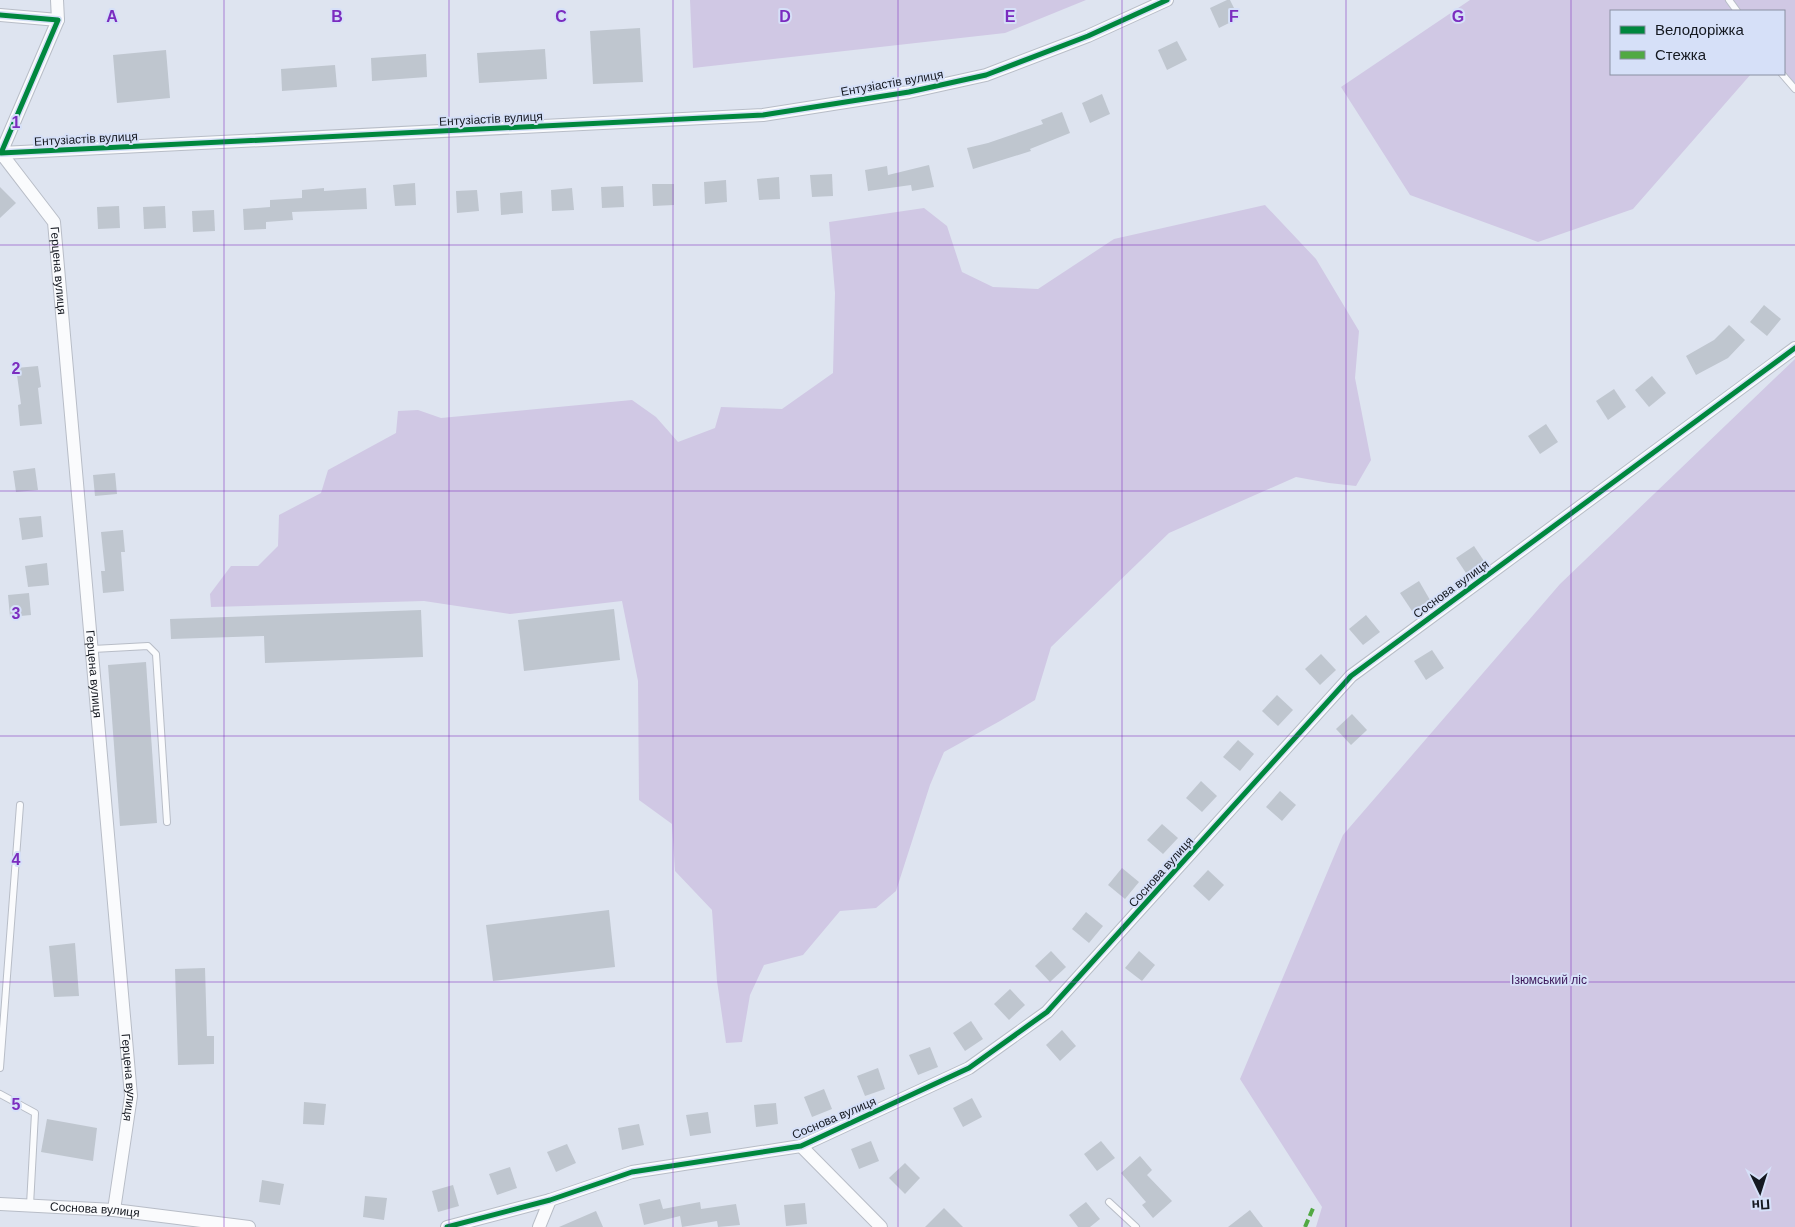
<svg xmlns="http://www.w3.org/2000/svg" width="1795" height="1227" viewBox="0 0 1795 1227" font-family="Arial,sans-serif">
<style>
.green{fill:#d0c8e4}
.building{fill:#bfc6cf}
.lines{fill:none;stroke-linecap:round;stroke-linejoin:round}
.lane-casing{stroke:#b8bdc7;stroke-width:8}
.street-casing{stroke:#b8bdc7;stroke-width:14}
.lane{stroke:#fafbfd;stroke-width:6}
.street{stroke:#fafbfd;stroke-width:12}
.quiet{stroke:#51a943;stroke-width:4;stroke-dasharray:8 4;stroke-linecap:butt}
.cycleway-casing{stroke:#d6e0f8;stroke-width:8}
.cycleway{stroke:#00873e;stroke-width:5}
.grid{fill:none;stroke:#7b2cbf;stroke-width:1;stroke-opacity:0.55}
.labels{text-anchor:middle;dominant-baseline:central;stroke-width:4;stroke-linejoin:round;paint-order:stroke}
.street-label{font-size:12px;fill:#151921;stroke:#d6e0f8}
.park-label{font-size:12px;fill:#391557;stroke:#d6e0f8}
.grid-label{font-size:16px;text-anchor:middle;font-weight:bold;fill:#7b2cbf;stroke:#d6e0f8;stroke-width:4;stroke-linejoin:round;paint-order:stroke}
</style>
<rect width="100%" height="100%" fill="#dee4f0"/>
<g class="green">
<polygon points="690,0 1086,0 1005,33 693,68"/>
<polygon points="1470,0 1795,0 1795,88 1784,74 1784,11 1611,11 1611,74 1751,74 1633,209 1538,242 1410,195 1341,87"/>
<polygon points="1265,205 1316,259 1359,331 1355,378 1371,460 1356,486 1329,483 1296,477 1169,533 1051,647 1035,700 1000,721 944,752 930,785 896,891 876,908 840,911 803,955 764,965 750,995 742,1042 726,1043 717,981 712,910 675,871 672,824 639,800 638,681 622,601 510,614 424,601 211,607 210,594 231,566 258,566 278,546 279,515 321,493 328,470 396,433 398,411 418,410 441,418 632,400 656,417 678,442 715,428 721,407 782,409 833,373 835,293 829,222 924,208 947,226 962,272 993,287 1038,289 1114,239"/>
<polygon points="1795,359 1795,1227 1316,1227 1322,1207 1240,1079 1343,835 1560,584"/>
</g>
<g class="building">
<polygon points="1227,0 1230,0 1239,18 1219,28 1210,8"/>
<polygon points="640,28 643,82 593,84 590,31"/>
<polygon points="1177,41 1187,60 1167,70 1158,50"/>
<polygon points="545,49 547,79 479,83 477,53"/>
<polygon points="166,50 170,98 117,103 113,55"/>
<polygon points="426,54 427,77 372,81 371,58"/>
<polygon points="335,65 337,87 282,91 281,69"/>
<polygon points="1102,94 1110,114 1090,123 1082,103"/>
<polygon points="1062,112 1070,133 1030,149 1031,151 973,169 967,148 988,143 1043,124 1041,120"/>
<polygon points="929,165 934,187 912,191 911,185 868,191 865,170 887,166 888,175"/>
<polygon points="832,174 833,196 812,197 810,175"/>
<polygon points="779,177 780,199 759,200 757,179"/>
<polygon points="726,180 727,202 705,204 704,182"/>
<polygon points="415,183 416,205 395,206 393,185"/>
<polygon points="652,184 674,184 674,205 653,206"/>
<polygon points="623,186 624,207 602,208 601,187"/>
<polygon points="0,187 16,203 0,218"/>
<polygon points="324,188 324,191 366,188 367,209 292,212 293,220 266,222 266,229 244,230 243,209 270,207 270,200 302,198 302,190"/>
<polygon points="572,188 574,210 552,211 551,190"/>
<polygon points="477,190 479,211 457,213 456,191"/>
<polygon points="522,191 523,213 501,215 500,193"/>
<polygon points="119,206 120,228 98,229 97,207"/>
<polygon points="165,206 166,228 144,229 143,207"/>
<polygon points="214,210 215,231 193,232 192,211"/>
<polygon points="1764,305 1781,319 1767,336 1750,322"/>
<polygon points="1729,325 1745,340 1728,358 1696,375 1686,356 1714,340"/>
<polygon points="38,366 41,387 38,388 42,424 20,426 18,405 21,404 16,368"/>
<polygon points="1652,376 1666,393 1649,407 1635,390"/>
<polygon points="1614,389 1626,407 1608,420 1596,401"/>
<polygon points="1546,424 1558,442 1540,454 1528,436"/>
<polygon points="35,468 38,490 16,492 13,471"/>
<polygon points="115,473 117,494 95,496 93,475"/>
<polygon points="41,516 43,537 22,540 19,518"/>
<polygon points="123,530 125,552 121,552 124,591 103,593 101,571 105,571 101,532"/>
<polygon points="1474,546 1486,564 1468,576 1456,558"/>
<polygon points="47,563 49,585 28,587 25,566"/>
<polygon points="1419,581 1430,600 1412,611 1400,593"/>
<polygon points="29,593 31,615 10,617 8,595"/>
<polygon points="614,609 620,660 524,671 518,620"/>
<polygon points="421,610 423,657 265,663 264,636 171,639 170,619"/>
<polygon points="1366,615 1380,632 1363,645 1349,629"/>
<polygon points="1432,650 1444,668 1426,680 1414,661"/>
<polygon points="1321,654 1336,670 1320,685 1305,669"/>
<polygon points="146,662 157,823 120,826 108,665"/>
<polygon points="1277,695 1293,710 1278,726 1262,711"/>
<polygon points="1352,714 1367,730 1351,745 1336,729"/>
<polygon points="1238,740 1254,754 1240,771 1223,757"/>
<polygon points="1201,781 1217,796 1202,812 1186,798"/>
<polygon points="1280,791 1296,805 1282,821 1266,807"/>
<polygon points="1162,824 1178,838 1163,854 1147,840"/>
<polygon points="1122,868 1139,882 1125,899 1108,885"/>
<polygon points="1208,870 1224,885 1209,901 1193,886"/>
<polygon points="609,910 615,967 493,981 486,925"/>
<polygon points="1086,912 1103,926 1089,943 1072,929"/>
<polygon points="75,943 79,996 54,997 49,946"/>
<polygon points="1051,951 1066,967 1050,982 1035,966"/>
<polygon points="1139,951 1155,965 1142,981 1125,968"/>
<polygon points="205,968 207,1036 214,1036 214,1064 178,1065 175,969"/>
<polygon points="1010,989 1025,1005 1009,1020 994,1004"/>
<polygon points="971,1021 983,1039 965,1051 953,1033"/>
<polygon points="1062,1030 1076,1046 1060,1061 1046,1045"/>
<polygon points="930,1047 938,1067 918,1075 909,1055"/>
<polygon points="878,1068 885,1089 865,1096 857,1076"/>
<polygon points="824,1089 832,1109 812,1117 804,1097"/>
<polygon points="972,1098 982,1117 963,1127 953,1108"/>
<polygon points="304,1102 326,1104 324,1125 303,1124"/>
<polygon points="776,1103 778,1124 756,1127 754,1105"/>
<polygon points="708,1112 711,1133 690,1136 686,1115"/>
<polygon points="47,1119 97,1128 93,1161 41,1152"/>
<polygon points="639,1124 644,1145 622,1150 618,1128"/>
<polygon points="871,1141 879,1161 859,1169 851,1149"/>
<polygon points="1101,1141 1115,1158 1097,1171 1084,1154"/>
<polygon points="567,1144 576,1163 556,1172 547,1152"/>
<polygon points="1140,1156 1152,1170 1147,1175 1172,1201 1153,1218 1142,1205 1146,1202 1121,1173"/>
<polygon points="905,1163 920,1178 905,1194 889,1178"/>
<polygon points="510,1167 517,1188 497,1195 489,1174"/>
<polygon points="262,1180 284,1184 280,1205 259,1202"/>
<polygon points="453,1185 459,1206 438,1212 432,1191"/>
<polygon points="365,1196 387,1198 384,1220 363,1217"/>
<polygon points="660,1199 663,1209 700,1202 701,1209 736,1204 740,1225 718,1227 717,1221 682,1227 680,1216 644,1225 639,1204"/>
<polygon points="1086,1202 1100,1219 1090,1227 1078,1227 1069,1215"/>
<polygon points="805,1203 807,1224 786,1226 784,1205"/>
<polygon points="944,1208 963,1227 925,1227"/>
<polygon points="1250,1210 1263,1227 1228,1227"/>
<polygon points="596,1211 603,1227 559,1227"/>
</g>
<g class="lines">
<g class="lane-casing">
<g id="lane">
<polyline points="1729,0 1737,11"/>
<polyline points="1782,74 1795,89"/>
<polyline points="93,649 148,646 156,654 167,822"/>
<polyline points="0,1068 20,805"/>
<polyline points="0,1094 35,1113 30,1205"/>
<polyline points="1109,1202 1136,1227"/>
</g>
</g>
<g class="street-casing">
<g id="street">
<polyline points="57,0 58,20"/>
<polyline points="0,15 58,20 1,153 763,115 909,92 986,75 1088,36 1167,0"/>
<path id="s1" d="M0,156L1,153L54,222L131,1096L114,1210"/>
<polyline points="801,1146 881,1227"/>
<path id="s2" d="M0,1204L114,1210L249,1227"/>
<polyline points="447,1227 550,1200 632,1172 801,1146 969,1068 1047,1012 1351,676 1795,348"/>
<polyline points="539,1227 550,1200"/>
</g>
</g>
<use href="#lane" class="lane"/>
<use href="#street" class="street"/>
<polyline class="quiet" points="1305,1227 1314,1206"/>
<g class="cycleway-casing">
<g id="cycleway">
<polyline points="0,15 58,20 1,153 763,115 909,92 986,75 1088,36 1167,0"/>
<polyline points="447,1227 550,1200 632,1172 801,1146 969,1068 1047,1012 1351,676 1795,348"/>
</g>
</g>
<use href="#cycleway" class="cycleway"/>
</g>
<path class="grid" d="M224,0V1227M449,0V1227M673,0V1227M898,0V1227M1122,0V1227M1346,0V1227M1571,0V1227M0,245H1795M0,491H1795M0,736H1795M0,982H1795"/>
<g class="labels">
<g class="street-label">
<text transform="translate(892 83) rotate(-10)">Ентузіастів вулиця</text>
<text transform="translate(491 119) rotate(-3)">Ентузіастів вулиця</text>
<text transform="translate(86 139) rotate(-3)">Ентузіастів вулиця</text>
<text stroke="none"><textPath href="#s1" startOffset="139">Герцена вулиця</textPath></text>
<text transform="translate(1451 589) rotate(-36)">Соснова вулиця</text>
<text stroke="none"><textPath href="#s1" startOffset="544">Герцена вулиця</textPath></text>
<text transform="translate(1161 872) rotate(-48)">Соснова вулиця</text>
<text stroke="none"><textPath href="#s1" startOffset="949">Герцена вулиця</textPath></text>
<text transform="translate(834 1118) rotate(-23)">Соснова вулиця</text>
<text stroke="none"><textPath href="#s2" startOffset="95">Соснова вулиця</textPath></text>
</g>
<g class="park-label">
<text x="1549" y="980">Ізюмський ліс</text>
</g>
</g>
<g class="grid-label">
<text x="112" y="22">A</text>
<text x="337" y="22">B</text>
<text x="561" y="22">C</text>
<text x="785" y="22">D</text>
<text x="1010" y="22">E</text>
<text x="1234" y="22">F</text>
<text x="1458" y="22">G</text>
<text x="16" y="128">1</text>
<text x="16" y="374">2</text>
<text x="16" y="619">3</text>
<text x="16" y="865">4</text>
<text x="16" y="1110">5</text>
</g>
<rect x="1610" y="10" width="175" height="65" fill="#d6e0f8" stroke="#8990a2"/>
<rect x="1620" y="26" width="25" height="8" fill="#00873e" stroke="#8990a2"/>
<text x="1655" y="35" font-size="15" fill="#151921">Велодоріжка</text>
<rect x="1620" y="51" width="25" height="8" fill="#51a943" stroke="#8990a2"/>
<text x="1655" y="60" font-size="15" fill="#151921">Стежка</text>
<g transform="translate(1760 1192) rotate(176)" stroke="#d6e0f8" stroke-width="4" paint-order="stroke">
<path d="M0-4L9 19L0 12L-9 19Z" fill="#151921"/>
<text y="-8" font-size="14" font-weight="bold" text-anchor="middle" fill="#151921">Пн</text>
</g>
</svg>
